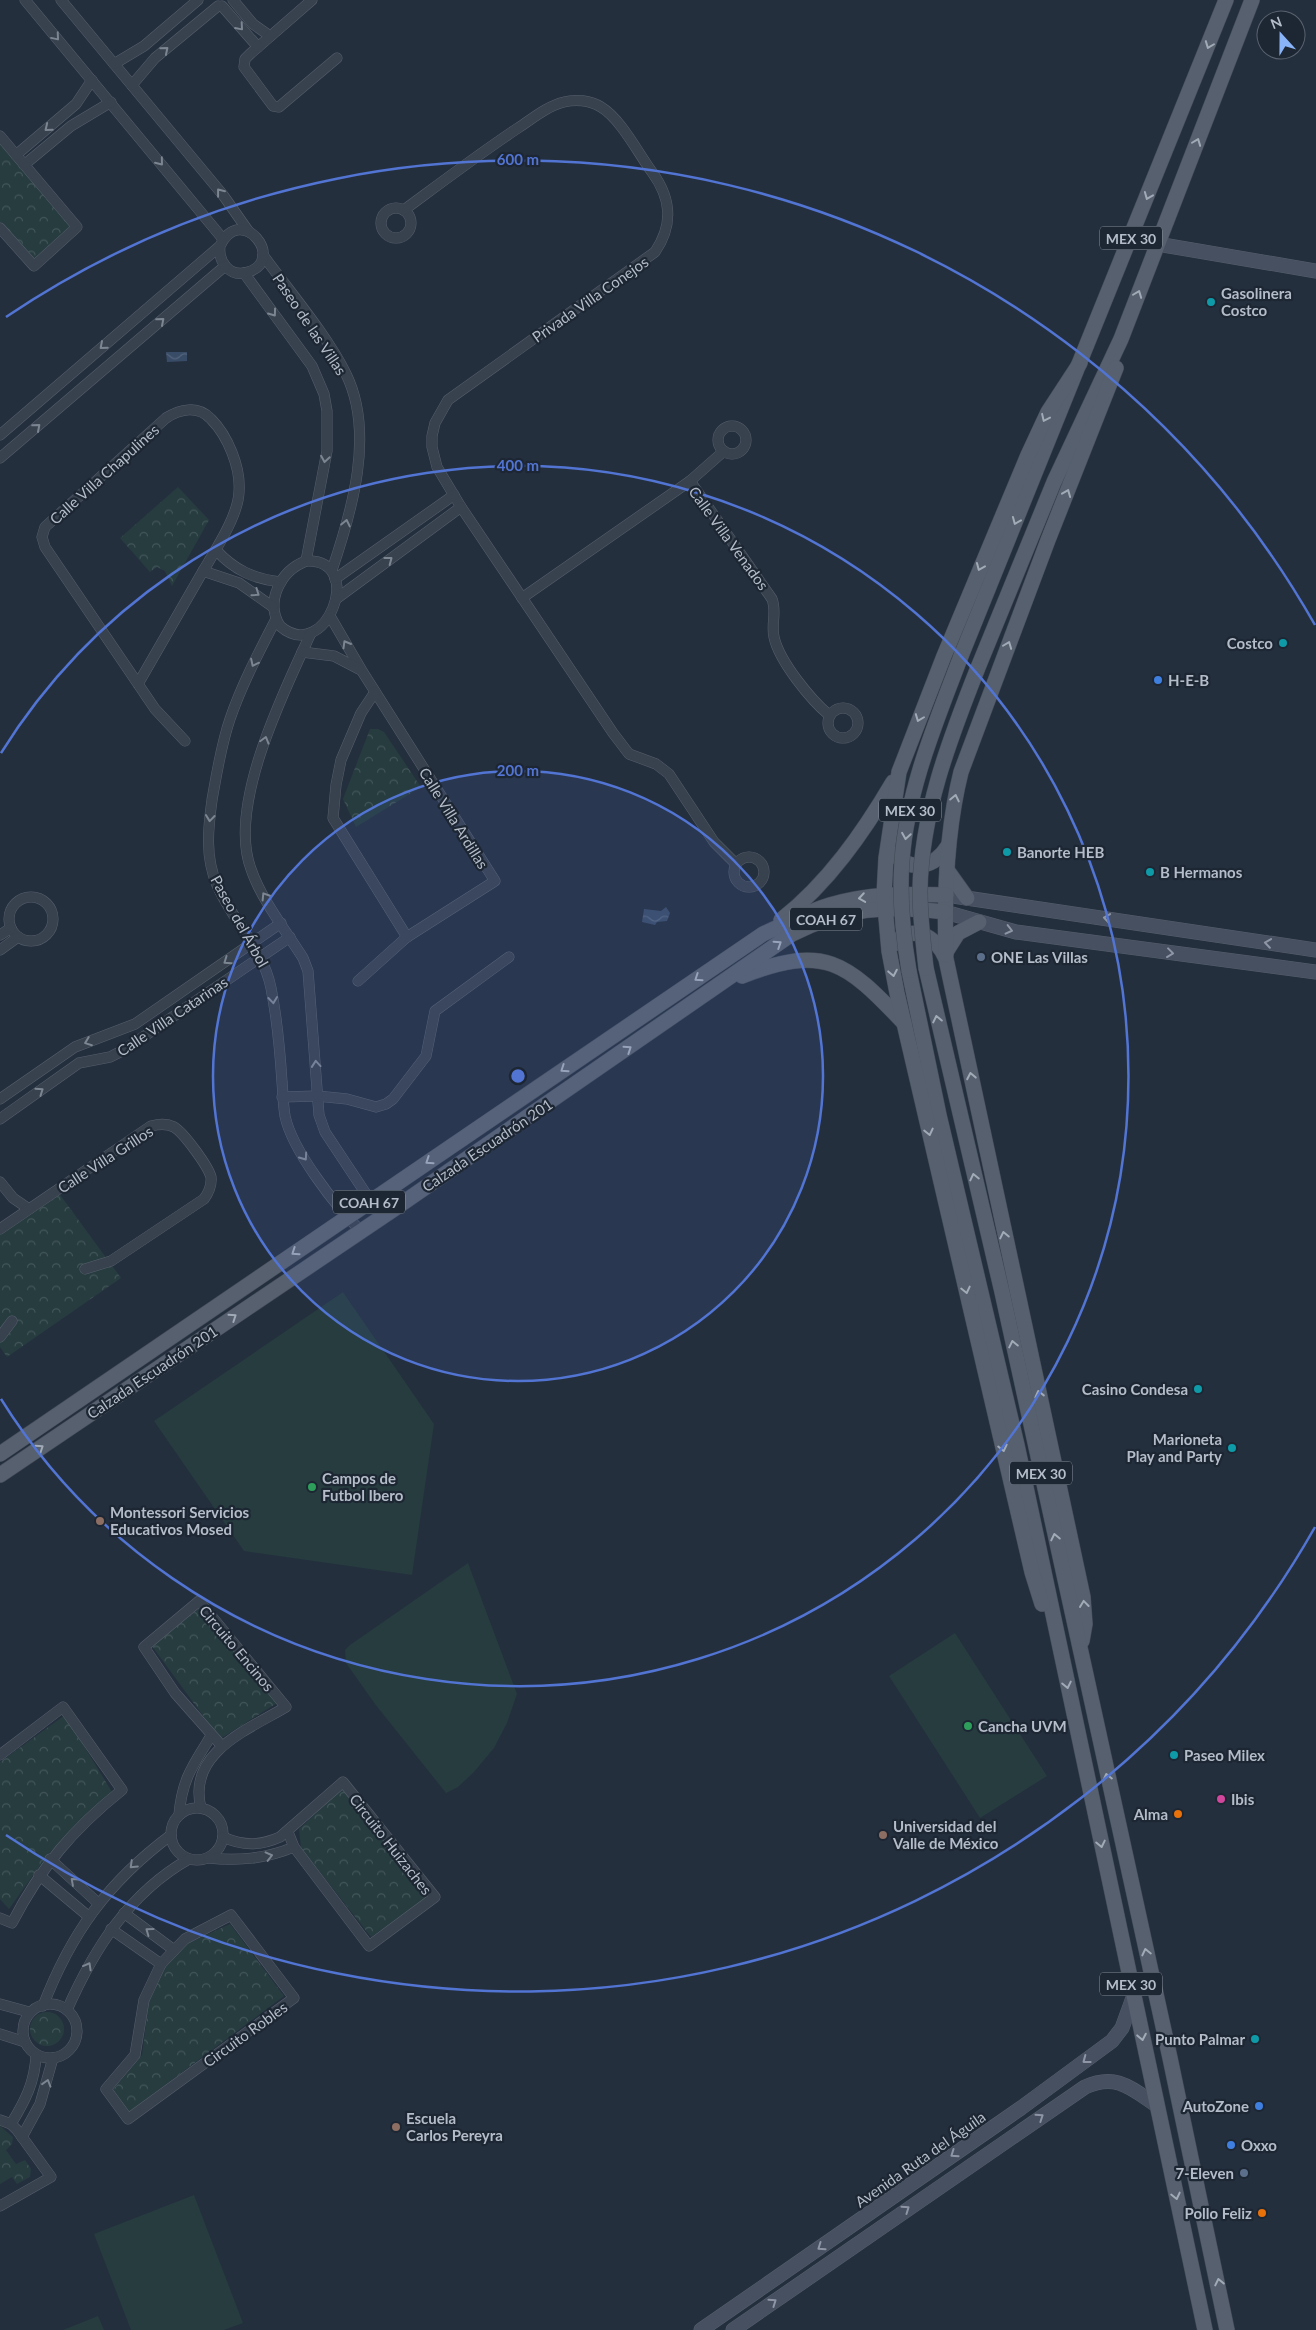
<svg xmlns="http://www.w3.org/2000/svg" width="1316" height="2330" viewBox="0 0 1316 2330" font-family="Lato,sans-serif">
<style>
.green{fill:#263c3f}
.forest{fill:url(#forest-crowns)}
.water{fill:url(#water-waves)}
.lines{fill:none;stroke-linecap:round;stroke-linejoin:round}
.street-casing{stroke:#565f6c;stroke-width:11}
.secondary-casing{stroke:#565f6c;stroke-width:15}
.primary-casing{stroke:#414a57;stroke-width:16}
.street{stroke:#38414e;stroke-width:10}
.secondary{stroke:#465061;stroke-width:14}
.primary{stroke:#56606e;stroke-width:15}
.primary-bridge-casing{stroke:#414a57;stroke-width:16;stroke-linecap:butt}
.primary-bridge{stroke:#56606e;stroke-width:15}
.oneway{stroke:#7c8592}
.oneway2{stroke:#a1aab7}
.oneway3{stroke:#8e96a5}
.ring{fill:none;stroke:#5274d3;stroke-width:2.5}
.culture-dot{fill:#0f9aa8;stroke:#1d2633;stroke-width:2}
.shop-dot{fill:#3f7fe0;stroke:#1d2633;stroke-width:2}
.service-dot{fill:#5c6f8a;stroke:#1d2633;stroke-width:2}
.leisure-dot{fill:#2e9e5b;stroke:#1d2633;stroke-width:2}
.education-dot{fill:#8d6e63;stroke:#1d2633;stroke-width:2}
.hotel-dot{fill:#d1479c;stroke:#1d2633;stroke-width:2}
.food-dot{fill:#e8710a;stroke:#1d2633;stroke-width:2}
.labels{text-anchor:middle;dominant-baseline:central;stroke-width:4.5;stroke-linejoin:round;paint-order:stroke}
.shield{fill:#1d2633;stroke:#878f9c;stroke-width:1}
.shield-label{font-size:14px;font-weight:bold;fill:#b4bcc9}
.poi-label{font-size:15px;font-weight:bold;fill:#b4bcc9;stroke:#1d2633;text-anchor:start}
.street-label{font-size:15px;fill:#b4bcc9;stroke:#1d2633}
.centre{fill:#5274d3;stroke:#1d2633;stroke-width:2.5}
.ring-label{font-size:15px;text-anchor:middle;font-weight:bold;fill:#5274d3;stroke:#1d2633;stroke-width:4.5;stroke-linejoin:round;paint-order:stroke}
</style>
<defs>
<pattern id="forest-crowns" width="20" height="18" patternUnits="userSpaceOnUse" patternTransform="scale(1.25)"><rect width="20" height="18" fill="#263c3f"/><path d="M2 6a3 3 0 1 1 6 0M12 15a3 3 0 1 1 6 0" fill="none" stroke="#435659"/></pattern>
<pattern id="water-waves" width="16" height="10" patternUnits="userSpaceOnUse" patternTransform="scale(1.25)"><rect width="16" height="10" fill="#394c67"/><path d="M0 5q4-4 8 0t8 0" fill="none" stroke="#53647b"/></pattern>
</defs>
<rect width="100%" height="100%" fill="#242f3e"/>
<g class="green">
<polygon points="343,1292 434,1424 412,1575 244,1551 154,1421"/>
<polygon points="468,1563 517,1694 507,1723 494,1748 474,1772 458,1787 446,1793 375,1704 346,1663 345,1650 350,1645"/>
<polygon points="955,1633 1047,1776 980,1818 889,1676"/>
<polygon points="194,2195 243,2323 224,2330 131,2330 94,2234"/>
<polygon points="98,2316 104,2330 62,2330 63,2330"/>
</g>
<g class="forest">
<polygon points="0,141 72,228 33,263 0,223"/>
<polygon points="178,487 209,520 172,586 165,571 157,567 150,572 120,538"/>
<polygon points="370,729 378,729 384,732 421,787 356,827 343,799"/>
<polygon points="58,1192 121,1278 7,1357 0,1347 0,1231"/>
<polygon points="201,1607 277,1703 220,1739 152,1646"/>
<polygon points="65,1715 112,1792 49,1853 9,1909 0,1899 0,1762"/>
<polygon points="342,1789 428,1897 371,1937 301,1848 299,1829"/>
<polygon points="230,1924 284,1996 129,2112 112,2091 142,2055 149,2001 164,1967 187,1944"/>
<circle cx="47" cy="2029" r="17"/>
<polygon points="0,2126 13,2137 12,2144 6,2150 16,2164 25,2160 31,2169 30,2177 17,2184 12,2177 0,2184"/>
</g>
<g class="water">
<polygon points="166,352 187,352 187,361 167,362"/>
<polygon points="666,907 670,913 667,921 657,922 655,925 642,922 644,909 661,911"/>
</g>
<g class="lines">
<g class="street-casing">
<g id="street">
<polyline points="25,0 223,239"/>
<polyline points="61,0 223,195 249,232"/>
<polyline points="233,0 253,24 270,36"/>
<polyline points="312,0 250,54 245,59 244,67 273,106 279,107 337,58"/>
<polyline points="222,6 258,47"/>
<polyline points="114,64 144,46 198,0"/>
<polyline points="132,85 155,58 218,6"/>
<polyline points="0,136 77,227 34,266 0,228"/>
<polyline points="16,155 76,104 92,80"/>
<polyline points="24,165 71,126 111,102"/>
<circle cx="396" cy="223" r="15"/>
<path d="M404,210C442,182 479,154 518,128C532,119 547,106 564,102C575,99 590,100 601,107C621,119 638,153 652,172C671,198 674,224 655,252L448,400L435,423L432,436V447L437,467L461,507L613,733L629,754L656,764L669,774L714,842L736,864"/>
<path d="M263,255C289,291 327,335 346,374C375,433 352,511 332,570"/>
<polyline points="244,273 312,366 324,394 327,411 327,451 306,561"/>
<circle cx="732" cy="440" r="14"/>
<path d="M0,435L220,246C241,202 287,260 248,272C230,278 218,262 220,246"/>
<polyline points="0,458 225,266"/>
<path d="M690,481L772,599C777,612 771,624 774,637C779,661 811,700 829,715"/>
<path d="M216,550C234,570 254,579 281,582"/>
<path d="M306,561C367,558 326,666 280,626C265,602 280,571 306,561Z"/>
<polyline points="203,571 239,583 273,607"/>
<polyline points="335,579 454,495"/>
<polyline points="522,598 690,481 724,451"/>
<polyline points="336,599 461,507"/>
<polyline points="330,616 362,671 495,881 407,937 358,981"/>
<path d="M276,619C259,652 242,684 230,719C221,745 217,772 212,800C208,829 205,857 217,885C233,922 263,948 271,988C277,1018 280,1051 282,1082C283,1093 283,1104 285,1116C292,1150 336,1207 361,1231"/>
<path d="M311,633C284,691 227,806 251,869C261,899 286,931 303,958L308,971L319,1115L325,1132L382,1218"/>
<polyline points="302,652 334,656 359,669"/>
<path d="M138,684C158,649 179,613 199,578C212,555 238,518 239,492C241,468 228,436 211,419C198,405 180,409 166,418L45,527L42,537L45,547L155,709L185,741"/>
<polyline points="375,692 361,713 341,760 336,785 333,818 407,937"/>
<circle cx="843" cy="723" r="15"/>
<circle cx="749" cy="872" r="15"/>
<circle cx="31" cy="919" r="22"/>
<polyline points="0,935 11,928"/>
<polyline points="0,950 18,937"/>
<polyline points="282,1097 317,1096 347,1099 376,1107 386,1104 393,1099 426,1056 435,1011 509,957"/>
<polyline points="0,1099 75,1047 135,1024 281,923"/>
<polyline points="0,1119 79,1063 110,1057 124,1050 290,937"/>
<polyline points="0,1182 13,1198 29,1209"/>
<path d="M0,1229L151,1126C159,1124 166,1123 174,1127C184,1133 208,1166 211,1177C212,1186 209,1192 204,1199L111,1261L85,1269"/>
<polyline points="0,1337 12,1321"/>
<path d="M0,1755L63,1707L122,1790C73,1829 41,1867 12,1923L0,1918"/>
<circle cx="197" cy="1834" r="26"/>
<path d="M201,1808C187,1753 247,1730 286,1707L199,1601L144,1647L175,1693L221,1745"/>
<path d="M179,1815C182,1779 193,1765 211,1736"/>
<path d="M223,1837C243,1846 260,1846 280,1837L343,1782L435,1897L369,1946L294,1847L288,1832"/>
<path d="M208,1858C239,1861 265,1859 294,1847"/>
<polyline points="50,1859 98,1903"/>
<polyline points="39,1875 88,1916"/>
<polyline points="124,1913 174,1950"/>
<polygon points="231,1915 294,1998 128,2119 106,2089 135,2055 144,2000 161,1964 185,1939"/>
<polyline points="111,1929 161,1964"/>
<polyline points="0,2004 29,2012"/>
<circle cx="50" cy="2031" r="27"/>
<path d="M43,2006C71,1933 108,1882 171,1835"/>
<path d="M67,2010C94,1949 129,1893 189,1859"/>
<polyline points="0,2034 25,2042"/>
<polyline points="0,2120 11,2124 17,2130 51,2177 0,2206"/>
<path d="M11,2124C25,2101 35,2082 36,2055"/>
<polyline points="22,2137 40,2104 53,2058"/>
</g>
</g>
<g class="secondary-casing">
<g id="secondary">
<polyline points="1157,244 1316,271"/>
<polyline points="946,895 1316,950"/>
<polyline points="945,912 1016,932 1316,972"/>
<polyline points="701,2330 1021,2108 1112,2041 1122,2028 1134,1995"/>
<path d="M733,2330L1085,2087C1116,2073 1131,2088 1156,2105"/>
</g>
</g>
<g class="primary-casing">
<g id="primary">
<polyline points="961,656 1226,0"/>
<polyline points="977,670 1054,482 1121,339 1252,0"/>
<path d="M894,854C912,873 935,867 948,846"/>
<polyline points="947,870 967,898"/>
<path d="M781,920C828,883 863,833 893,782"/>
<path d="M894,944C912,922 937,937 946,959L1083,1597L1085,1624L1082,1641"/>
<polyline points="946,952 958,933 979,922"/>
<path d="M946,955C944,894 946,832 961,772L1048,540L1116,368"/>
<polyline points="926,968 1002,1292 1170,2058 1227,2330"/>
<polyline points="909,971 939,1115 1017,1445 1205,2330"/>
<path d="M742,976C825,944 845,961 904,1023"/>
<path d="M0,1454L763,934C785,924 807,912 830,905C868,893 907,894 946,895"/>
<path d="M0,1475L394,1209L792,934C845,907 887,905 945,912"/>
<polyline points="1042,1604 1032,1572 897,993 889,951 884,895 886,858 899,772 944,656 1028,455 1048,412 1080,363"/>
</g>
</g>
<use href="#street" class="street"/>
<use href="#secondary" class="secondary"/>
<use href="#primary" class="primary"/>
<g class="primary-bridge-casing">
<g id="primary-bridge">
<path d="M926,968C923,942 920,917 920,891C921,814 949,741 977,670"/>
<path d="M909,971C903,935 899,898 902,861C907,790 936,722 961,656"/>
</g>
</g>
<use href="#primary-bridge" class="primary-bridge"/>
</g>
<defs><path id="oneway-chevron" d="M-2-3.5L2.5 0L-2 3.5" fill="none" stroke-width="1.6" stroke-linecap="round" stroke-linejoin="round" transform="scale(1.25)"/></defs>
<g class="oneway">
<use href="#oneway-chevron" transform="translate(240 27) rotate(49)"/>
<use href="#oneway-chevron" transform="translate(56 37) rotate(50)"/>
<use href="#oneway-chevron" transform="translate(165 50) rotate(-40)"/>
<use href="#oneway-chevron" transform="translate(48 128) rotate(141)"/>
<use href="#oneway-chevron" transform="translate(160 162) rotate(51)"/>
<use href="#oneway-chevron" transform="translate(220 192) rotate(-128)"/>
<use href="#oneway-chevron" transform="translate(273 313) rotate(54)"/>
<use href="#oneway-chevron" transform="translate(161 321) rotate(-41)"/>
<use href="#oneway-chevron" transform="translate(103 346) rotate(139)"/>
<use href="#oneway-chevron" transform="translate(37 427) rotate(-41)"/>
<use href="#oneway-chevron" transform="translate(325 459) rotate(99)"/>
<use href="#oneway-chevron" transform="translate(346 523) rotate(-78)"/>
<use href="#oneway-chevron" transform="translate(389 560) rotate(-37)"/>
<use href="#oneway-chevron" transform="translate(256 593) rotate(35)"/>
<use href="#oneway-chevron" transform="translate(346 644) rotate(-120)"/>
<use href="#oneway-chevron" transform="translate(254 663) rotate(116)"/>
<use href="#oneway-chevron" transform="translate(265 740) rotate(-74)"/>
<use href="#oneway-chevron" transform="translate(210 818) rotate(96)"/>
<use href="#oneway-chevron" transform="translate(265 896) rotate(-122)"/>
<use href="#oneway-chevron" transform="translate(227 961) rotate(145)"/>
<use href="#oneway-chevron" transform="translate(273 1000) rotate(84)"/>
<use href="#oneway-chevron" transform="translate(88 1042) rotate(159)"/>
<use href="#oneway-chevron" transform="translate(316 1064) rotate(-95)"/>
<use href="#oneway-chevron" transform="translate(40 1091) rotate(-35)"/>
<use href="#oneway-chevron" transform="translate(304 1157) rotate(55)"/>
<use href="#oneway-chevron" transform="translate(269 1856) rotate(-14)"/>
<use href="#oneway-chevron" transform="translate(133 1865) rotate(136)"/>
<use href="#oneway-chevron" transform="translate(74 1881) rotate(-138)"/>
<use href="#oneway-chevron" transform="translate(149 1931) rotate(-144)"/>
<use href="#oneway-chevron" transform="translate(88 1966) rotate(-61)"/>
<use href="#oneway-chevron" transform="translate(47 2083) rotate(-73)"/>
</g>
<g class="oneway2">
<use href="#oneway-chevron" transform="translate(1209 45) rotate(111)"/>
<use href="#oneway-chevron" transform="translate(1197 142) rotate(-69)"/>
<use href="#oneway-chevron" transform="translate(1148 196) rotate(112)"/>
<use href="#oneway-chevron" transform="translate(1138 294) rotate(-69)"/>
<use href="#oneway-chevron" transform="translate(1045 418) rotate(115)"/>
<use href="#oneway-chevron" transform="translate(1067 493) rotate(-68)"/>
<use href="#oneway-chevron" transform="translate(1016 521) rotate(113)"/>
<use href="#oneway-chevron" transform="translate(980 567) rotate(113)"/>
<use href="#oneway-chevron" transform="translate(1008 645) rotate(-69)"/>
<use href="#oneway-chevron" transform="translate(919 718) rotate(111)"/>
<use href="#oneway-chevron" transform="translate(955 798) rotate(-78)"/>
<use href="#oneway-chevron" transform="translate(906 836) rotate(99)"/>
<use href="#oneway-chevron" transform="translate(862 898) rotate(171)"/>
<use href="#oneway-chevron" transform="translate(778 944) rotate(-33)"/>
<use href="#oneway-chevron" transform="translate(893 973) rotate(79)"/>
<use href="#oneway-chevron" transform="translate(698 978) rotate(146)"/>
<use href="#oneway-chevron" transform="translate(937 1019) rotate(-102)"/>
<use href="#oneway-chevron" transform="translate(628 1049) rotate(-34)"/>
<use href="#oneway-chevron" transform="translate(564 1069) rotate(146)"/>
<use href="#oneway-chevron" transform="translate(971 1076) rotate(-101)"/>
<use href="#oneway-chevron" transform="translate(929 1132) rotate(77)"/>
<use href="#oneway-chevron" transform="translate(429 1161) rotate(146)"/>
<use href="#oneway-chevron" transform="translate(974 1177) rotate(-103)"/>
<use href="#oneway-chevron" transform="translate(1004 1235) rotate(-102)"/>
<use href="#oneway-chevron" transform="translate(295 1252) rotate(146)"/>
<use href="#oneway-chevron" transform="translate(966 1290) rotate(77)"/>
<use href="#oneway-chevron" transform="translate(233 1317) rotate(-34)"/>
<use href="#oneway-chevron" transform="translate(1013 1344) rotate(-102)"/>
<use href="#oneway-chevron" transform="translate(1039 1394) rotate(-104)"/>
<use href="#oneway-chevron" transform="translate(40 1448) rotate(-34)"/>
<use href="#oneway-chevron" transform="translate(1003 1448) rotate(77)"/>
<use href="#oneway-chevron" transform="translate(1055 1537) rotate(-102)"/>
<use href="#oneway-chevron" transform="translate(1084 1604) rotate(-97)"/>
<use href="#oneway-chevron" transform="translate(1067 1685) rotate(78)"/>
<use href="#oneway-chevron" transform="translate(1107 1777) rotate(-103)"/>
<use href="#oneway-chevron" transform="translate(1101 1844) rotate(78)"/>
<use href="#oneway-chevron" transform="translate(1146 1952) rotate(-103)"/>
<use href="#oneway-chevron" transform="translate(1142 2037) rotate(79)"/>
<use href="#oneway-chevron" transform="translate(1176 2196) rotate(77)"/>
<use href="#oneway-chevron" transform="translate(1219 2282) rotate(-102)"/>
</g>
<g class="oneway3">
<use href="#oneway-chevron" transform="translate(1107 918) rotate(-172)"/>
<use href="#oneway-chevron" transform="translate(1009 930) rotate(14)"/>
<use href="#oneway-chevron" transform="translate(1268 943) rotate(-172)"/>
<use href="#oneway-chevron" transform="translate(1170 953) rotate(7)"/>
<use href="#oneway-chevron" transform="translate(1086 2060) rotate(143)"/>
<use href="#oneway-chevron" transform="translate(1040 2117) rotate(-34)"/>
<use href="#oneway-chevron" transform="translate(954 2154) rotate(145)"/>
<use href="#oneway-chevron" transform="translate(906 2209) rotate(-35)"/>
<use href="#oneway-chevron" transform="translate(821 2247) rotate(145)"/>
<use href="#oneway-chevron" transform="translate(773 2302) rotate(-35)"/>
</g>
<circle cx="518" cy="1076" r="305" fill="#5274d3" fill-opacity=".12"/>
<g class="ring">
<circle cx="518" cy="1076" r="305"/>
<path d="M1 753A610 610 0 1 1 1 1399"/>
<path d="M1315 1527A916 916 0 0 1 6 1835M6 317A916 916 0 0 1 1315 625"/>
</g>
<g class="culture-dot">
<circle cx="1211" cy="302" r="5"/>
<circle cx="1283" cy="643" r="5"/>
<circle cx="1007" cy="852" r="5"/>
<circle cx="1150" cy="872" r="5"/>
<circle cx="1198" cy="1389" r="5"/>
<circle cx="1232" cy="1448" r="5"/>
<circle cx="1174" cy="1755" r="5"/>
<circle cx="1255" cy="2039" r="5"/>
</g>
<g class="shop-dot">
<circle cx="1158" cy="680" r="5"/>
<circle cx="1259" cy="2106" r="5"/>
<circle cx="1231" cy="2145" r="5"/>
</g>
<g class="service-dot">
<circle cx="981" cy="957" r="5"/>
<circle cx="1244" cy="2173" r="5"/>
</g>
<g class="leisure-dot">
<circle cx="312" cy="1487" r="5"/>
<circle cx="968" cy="1726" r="5"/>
</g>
<g class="education-dot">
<circle cx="100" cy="1521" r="5"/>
<circle cx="883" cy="1835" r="5"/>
<circle cx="396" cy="2127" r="5"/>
</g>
<circle class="hotel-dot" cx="1221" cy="1799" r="5"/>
<g class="food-dot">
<circle cx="1178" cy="1814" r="5"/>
<circle cx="1262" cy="2213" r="5"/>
</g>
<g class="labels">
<g class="shield">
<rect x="1100" y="226.5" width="62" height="23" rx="4"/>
<rect x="879" y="798.5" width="62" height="23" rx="4"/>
<rect x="790" y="907.5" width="72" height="23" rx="4"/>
<rect x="333" y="1190.5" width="72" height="23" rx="4"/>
<rect x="1010" y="1461.5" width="62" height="23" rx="4"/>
<rect x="1100" y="1972.5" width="62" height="23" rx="4"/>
</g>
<g class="shield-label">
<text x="1131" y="238">MEX 30</text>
<text x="910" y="810">MEX 30</text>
<text x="826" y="919">COAH 67</text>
<text x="369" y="1202">COAH 67</text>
<text x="1041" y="1473">MEX 30</text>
<text x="1131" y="1984">MEX 30</text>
</g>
<g class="poi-label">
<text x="1221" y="293">Gasolinera<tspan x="1221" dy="17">Costco</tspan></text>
<text x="1273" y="643" text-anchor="end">Costco</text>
<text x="1168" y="680">H-E-B</text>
<text x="1017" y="852">Banorte HEB</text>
<text x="1160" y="872">B Hermanos</text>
<text x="991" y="957">ONE Las Villas</text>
<text x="1188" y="1389" text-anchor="end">Casino Condesa</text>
<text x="1222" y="1439" text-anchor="end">Marioneta<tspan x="1222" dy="17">Play and Party</tspan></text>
<text x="322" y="1478">Campos de<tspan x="322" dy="17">Futbol Ibero</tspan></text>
<text x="110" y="1512">Montessori Servicios<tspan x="110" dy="17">Educativos Mosed</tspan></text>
<text x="978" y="1726">Cancha UVM</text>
<text x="1184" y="1755">Paseo Milex</text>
<text x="1231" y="1799">Ibis</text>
<text x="1168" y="1814" text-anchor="end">Alma</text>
<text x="893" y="1826">Universidad del<tspan x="893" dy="17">Valle de México</tspan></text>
<text x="1245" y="2039" text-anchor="end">Punto Palmar</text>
<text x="1249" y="2106" text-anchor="end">AutoZone</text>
<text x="406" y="2118">Escuela<tspan x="406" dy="17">Carlos Pereyra</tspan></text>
<text x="1241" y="2145">Oxxo</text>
<text x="1234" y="2173" text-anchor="end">7-Eleven</text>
<text x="1252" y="2213" text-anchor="end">Pollo Feliz</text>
</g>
<g class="street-label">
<text transform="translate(590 299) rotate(-35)">Privada Villa Conejos</text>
<text transform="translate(310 324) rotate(56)">Paseo de las Villas</text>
<text transform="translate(104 474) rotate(-42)">Calle Villa Chapulines</text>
<text transform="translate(729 538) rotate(54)">Calle Villa Venados</text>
<text transform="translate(454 818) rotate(58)">Calle Villa Ardillas</text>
<text transform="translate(240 921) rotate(61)">Paseo del Árbol</text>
<text transform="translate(172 1016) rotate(-34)">Calle Villa Catarinas</text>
<text transform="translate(487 1145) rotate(-34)">Calzada Escuadrón 201</text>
<text transform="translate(105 1159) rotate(-33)">Calle Villa Grillos</text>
<text transform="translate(152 1372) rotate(-34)">Calzada Escuadrón 201</text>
<text transform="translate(237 1648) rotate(50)">Circuito Encinos</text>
<text transform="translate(391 1844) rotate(52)">Circuito Huizaches</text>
<text transform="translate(245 2034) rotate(-36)">Circuito Robles</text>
<text transform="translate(920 2159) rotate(-35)">Avenida Ruta del Águila</text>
</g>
</g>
<circle cx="518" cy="1076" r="8" class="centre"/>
<g class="ring-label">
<text x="518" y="165">600 m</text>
<text x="518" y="471">400 m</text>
<text x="518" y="776">200 m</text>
</g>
<g transform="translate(1281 35) rotate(339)"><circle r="24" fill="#1d2633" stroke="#59626f"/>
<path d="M0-4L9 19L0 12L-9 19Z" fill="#8ab4f8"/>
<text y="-8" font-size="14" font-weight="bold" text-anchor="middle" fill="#b4bcc9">N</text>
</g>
</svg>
